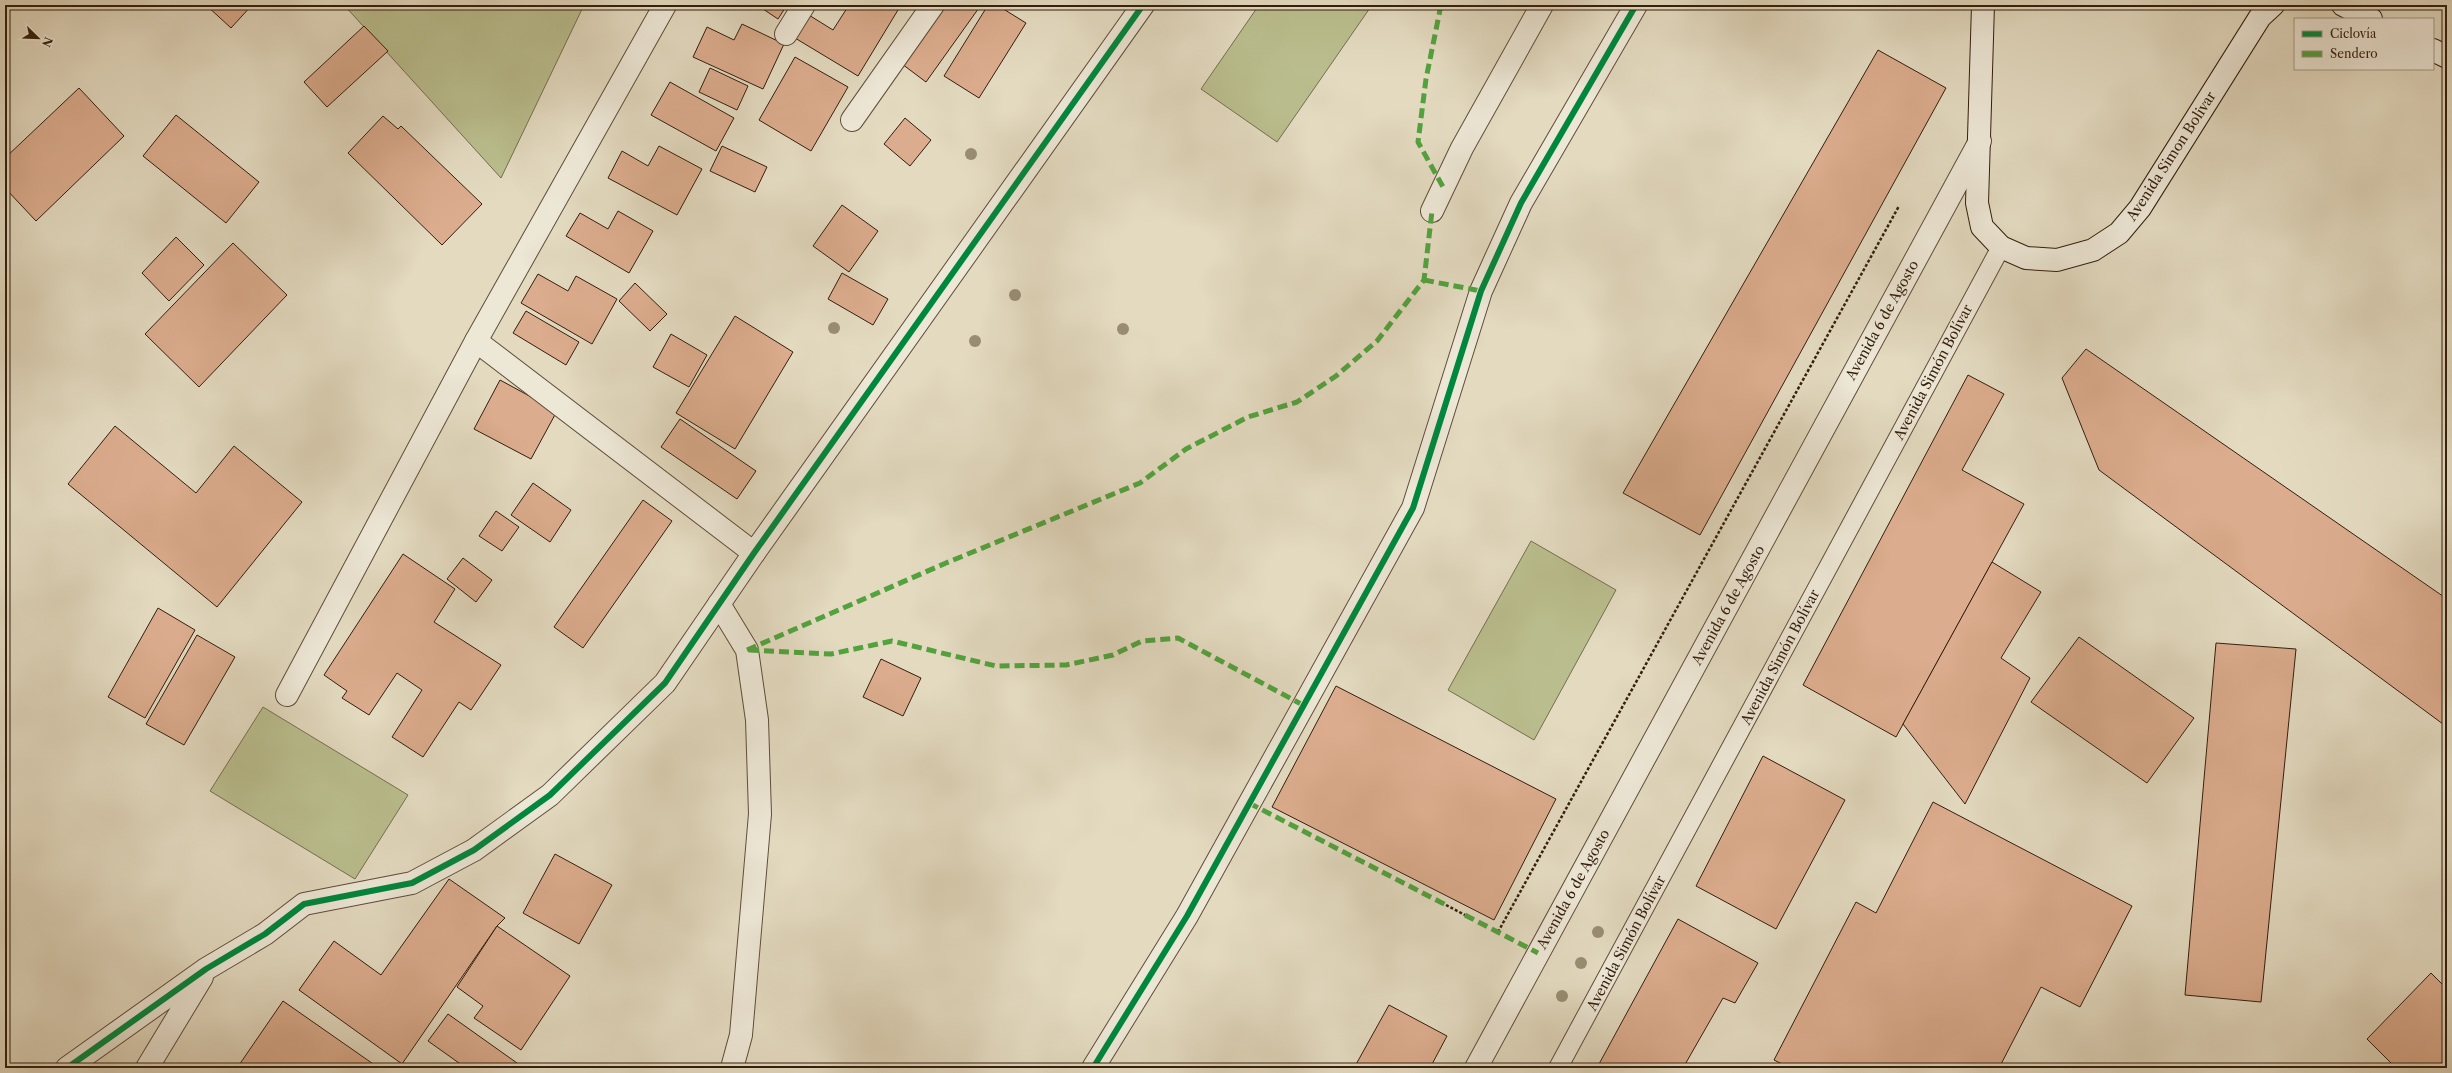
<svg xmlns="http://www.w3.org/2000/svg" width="2452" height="1073" viewBox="0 0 2452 1073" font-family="'Libre Caslon Text',serif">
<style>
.green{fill:#babe8e;stroke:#766e4e}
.building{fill:#dbac8d;stroke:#331e0d}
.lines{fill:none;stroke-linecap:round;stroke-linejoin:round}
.service-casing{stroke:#5f4d3a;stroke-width:20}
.minor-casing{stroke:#5f4d3a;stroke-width:24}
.secondary-casing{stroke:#331e0d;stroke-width:24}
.path{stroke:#331e0d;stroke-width:2.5;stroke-dasharray:3 2;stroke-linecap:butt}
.service{stroke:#ede7d6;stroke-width:18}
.minor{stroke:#ede7d6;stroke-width:22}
.secondary{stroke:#ede7d6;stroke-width:22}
.quiet{stroke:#52a23e;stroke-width:5;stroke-dasharray:10 5;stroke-linecap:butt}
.cycleway-casing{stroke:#ede7d6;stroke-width:8}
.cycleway{stroke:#00873e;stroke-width:6}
.tree{fill:#998d73}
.labels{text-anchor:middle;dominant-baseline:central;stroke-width:3;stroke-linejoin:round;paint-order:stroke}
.street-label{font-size:14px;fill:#331e0d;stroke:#ede7d6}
</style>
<rect width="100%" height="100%" fill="#e3dac0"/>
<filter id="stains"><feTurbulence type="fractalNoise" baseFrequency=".005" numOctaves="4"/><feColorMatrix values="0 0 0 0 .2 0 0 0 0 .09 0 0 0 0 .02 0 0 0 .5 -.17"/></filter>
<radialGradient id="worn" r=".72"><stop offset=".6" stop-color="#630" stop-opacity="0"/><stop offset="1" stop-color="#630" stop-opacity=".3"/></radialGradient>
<g class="green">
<polygon points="344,5 584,5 501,178"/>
<polygon points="1259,5 1372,5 1277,142 1201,89"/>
<polygon points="1531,541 1616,590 1534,740 1448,690"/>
<polygon points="263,707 408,795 355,879 210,791"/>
</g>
<g class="building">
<polygon points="206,5 252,5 231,28"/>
<polygon points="757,5 787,5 778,19"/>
<polygon points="849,5 901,5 858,76 790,35 804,12 833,30"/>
<polygon points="939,5 981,5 926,82 898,61"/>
<polygon points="988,5 997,5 1026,23 979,98 944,76"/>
<polygon points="742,24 784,44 763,89 693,57 707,27 734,40"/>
<polygon points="364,26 388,51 327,107 304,82"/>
<polygon points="1878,50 1946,88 1700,535 1623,493"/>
<polygon points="795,57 848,87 811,151 759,120"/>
<polygon points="710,68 748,86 737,110 699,92"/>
<polygon points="670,82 734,118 716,151 651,115"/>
<polygon points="79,88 124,136 36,221 5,188 5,158"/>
<polygon points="176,115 259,182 226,223 143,156"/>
<polygon points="383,116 398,129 401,126 482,204 442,245 348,153"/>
<polygon points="905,118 931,140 910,166 884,144"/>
<polygon points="659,146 702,169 677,215 608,178 622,151 648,166"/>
<polygon points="722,146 767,167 755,192 710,171"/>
<polygon points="842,205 878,231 849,272 813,246"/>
<polygon points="618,211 653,231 629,273 566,236 580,213 608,229"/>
<polygon points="176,237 204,265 169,301 142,273"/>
<polygon points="233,243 287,295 199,387 145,334"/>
<polygon points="842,273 888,299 873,325 828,299"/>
<polygon points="538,274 568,291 576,276 617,299 592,344 521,303"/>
<polygon points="635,283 667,314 650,331 619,301"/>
<polygon points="526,311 579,342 566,365 513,333"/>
<polygon points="735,316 793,352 735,449 676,413"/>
<polygon points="671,334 707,355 689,387 653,367"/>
<polygon points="2086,349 2447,599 2447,727 2099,470 2062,378"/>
<polygon points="1968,375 2004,394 1962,470 2024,504 1896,737 1803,685"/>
<polygon points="500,380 557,411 531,459 474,429"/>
<polygon points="680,419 756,471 737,499 661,447"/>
<polygon points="115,426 196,493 234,446 302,502 217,607 68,484"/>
<polygon points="533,483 571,510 550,542 511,515"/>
<polygon points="643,500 672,521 583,648 554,627"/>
<polygon points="496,511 519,527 502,551 479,536"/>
<polygon points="403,554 455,589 434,622 501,665 471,710 459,702 423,757 392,737 422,690 397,673 369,715 342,698 347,691 324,675"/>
<polygon points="463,558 492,580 476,602 447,579"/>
<polygon points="1992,562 2041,592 2001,658 2030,678 1965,804 1903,724"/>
<polygon points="158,608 195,630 145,718 108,697"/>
<polygon points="197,635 235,657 184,745 146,724"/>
<polygon points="2079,637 2194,718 2147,783 2031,702"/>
<polygon points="2216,643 2296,649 2261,1002 2185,995"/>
<polygon points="881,659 921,678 903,716 863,697"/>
<polygon points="1336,686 1556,799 1494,920 1272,807"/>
<polygon points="1763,756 1845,800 1776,929 1696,886"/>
<polygon points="1933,802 2132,906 2080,1007 2041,987 1999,1068 1790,1068 1774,1060 1856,902 1876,913"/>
<polygon points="555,854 612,885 579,944 523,913"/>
<polygon points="449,879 505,918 497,926 402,1064 299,990 334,941 381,975"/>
<polygon points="1678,919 1758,963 1735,1003 1723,998 1683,1068 1605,1068 1599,1064"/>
<polygon points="497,926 570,976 521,1050 474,1018 483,1006 457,987"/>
<polygon points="2431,973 2447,989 2447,1058 2436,1068 2396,1068 2367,1039"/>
<polygon points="283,1001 379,1068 237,1068"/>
<polygon points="1389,1005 1447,1036 1430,1068 1354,1068"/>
<polygon points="448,1014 524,1068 466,1068 428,1041"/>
<polygon points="2447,1058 2447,1068 2436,1068"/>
</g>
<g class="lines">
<g class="service-casing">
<polyline id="service" points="1558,1068 2001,247"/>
</g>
<g class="minor-casing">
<g id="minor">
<polyline points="786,34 804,5"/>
<polyline points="852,120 933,5"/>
<polyline points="1432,211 1462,148 1542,5"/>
<polyline points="476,341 754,553"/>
<polyline points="719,604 747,650 757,720 760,814 741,1035 732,1068"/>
<polyline points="287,695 476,341 665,5"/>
<polyline points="67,1068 206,969 265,934 304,904 412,883 474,850 550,795 665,683 754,553 1143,5"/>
<polyline points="147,1068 202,977"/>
<polyline points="1093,1068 1187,916 1413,508 1481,291 1521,203 1636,5"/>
<polyline points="1476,1068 1980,141"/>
</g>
</g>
<g class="secondary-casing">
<g id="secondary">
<polyline points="1983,5 1977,203 1982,227 2001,247 2026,258 2057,260 2093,250 2119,233 2140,208 2260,17 2273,5"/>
<polyline points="2343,5 2371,19"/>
<polyline points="2433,50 2447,57"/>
</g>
</g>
<g class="path">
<polyline points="1446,905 1465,915"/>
<polyline points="1498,932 1899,206"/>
</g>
<use href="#service" class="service"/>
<use href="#minor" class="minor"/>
<use href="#secondary" class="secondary"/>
<g class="quiet">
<polyline points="1441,5 1426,79 1418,142 1443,187"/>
<polyline points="1424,280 1481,291"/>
<polyline points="747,650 946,563 1140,483 1186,449 1248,417 1297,402 1336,376 1377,341 1424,280 1432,211"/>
<polyline points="749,650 831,654 892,641 996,666 1066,665 1113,655 1142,641 1178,638 1303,705"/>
<polyline points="1249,803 1446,905"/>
<polyline points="1465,915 1538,953"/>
</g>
<g class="cycleway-casing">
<g id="cycleway">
<polyline points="67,1068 206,969 265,934 304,904 412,883 474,850 550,795 665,683 754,553 1143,5"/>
<polyline points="1093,1068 1187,916 1413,508 1481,291 1521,203 1636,5"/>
</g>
</g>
<use href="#cycleway" class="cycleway"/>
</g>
<g class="tree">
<circle cx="971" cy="154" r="6"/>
<circle cx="1015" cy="295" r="6"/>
<circle cx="834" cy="328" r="6"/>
<circle cx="1123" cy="329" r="6"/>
<circle cx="975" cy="341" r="6"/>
<circle cx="1598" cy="932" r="6"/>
<circle cx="1581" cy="963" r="6"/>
<circle cx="1562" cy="996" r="6"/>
</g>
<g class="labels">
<g class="street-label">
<text transform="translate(2171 156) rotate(-57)">Avenida Simon Bolivar</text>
<text transform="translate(1882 320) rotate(-61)">Avenida 6 de Agosto</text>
<text transform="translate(1933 372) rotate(-62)">Avenida Simón Bolívar</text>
<text transform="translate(1728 605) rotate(-61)">Avenida 6 de Agosto</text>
<text transform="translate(1780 657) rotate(-62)">Avenida Simón Bolívar</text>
<text transform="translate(1573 889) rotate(-61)">Avenida 6 de Agosto</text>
<text transform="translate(1626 943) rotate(-62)">Avenida Simón Bolívar</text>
</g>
</g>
<rect width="2452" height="1073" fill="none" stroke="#e3dac0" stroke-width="20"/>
<rect x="6" y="6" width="2440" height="1061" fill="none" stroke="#331e0d" stroke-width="2"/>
<rect x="10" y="10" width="2432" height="1053" fill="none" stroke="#331e0d"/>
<rect x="2294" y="18" width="140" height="52" fill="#ede7d6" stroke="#a39786"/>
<rect x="2302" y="31" width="20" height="6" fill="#00873e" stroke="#a39786"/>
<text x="2330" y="38" font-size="12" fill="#331e0d">Ciclovía</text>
<rect x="2302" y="51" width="20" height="6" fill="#52a23e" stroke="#a39786"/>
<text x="2330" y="58" font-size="12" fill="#331e0d">Sendero</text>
<g transform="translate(38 38) rotate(113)" stroke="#ede7d6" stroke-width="3" paint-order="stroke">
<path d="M0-3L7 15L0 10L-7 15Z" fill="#331e0d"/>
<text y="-6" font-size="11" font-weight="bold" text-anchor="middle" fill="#331e0d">N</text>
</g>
<rect width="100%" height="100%" filter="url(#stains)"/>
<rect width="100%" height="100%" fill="url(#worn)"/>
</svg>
